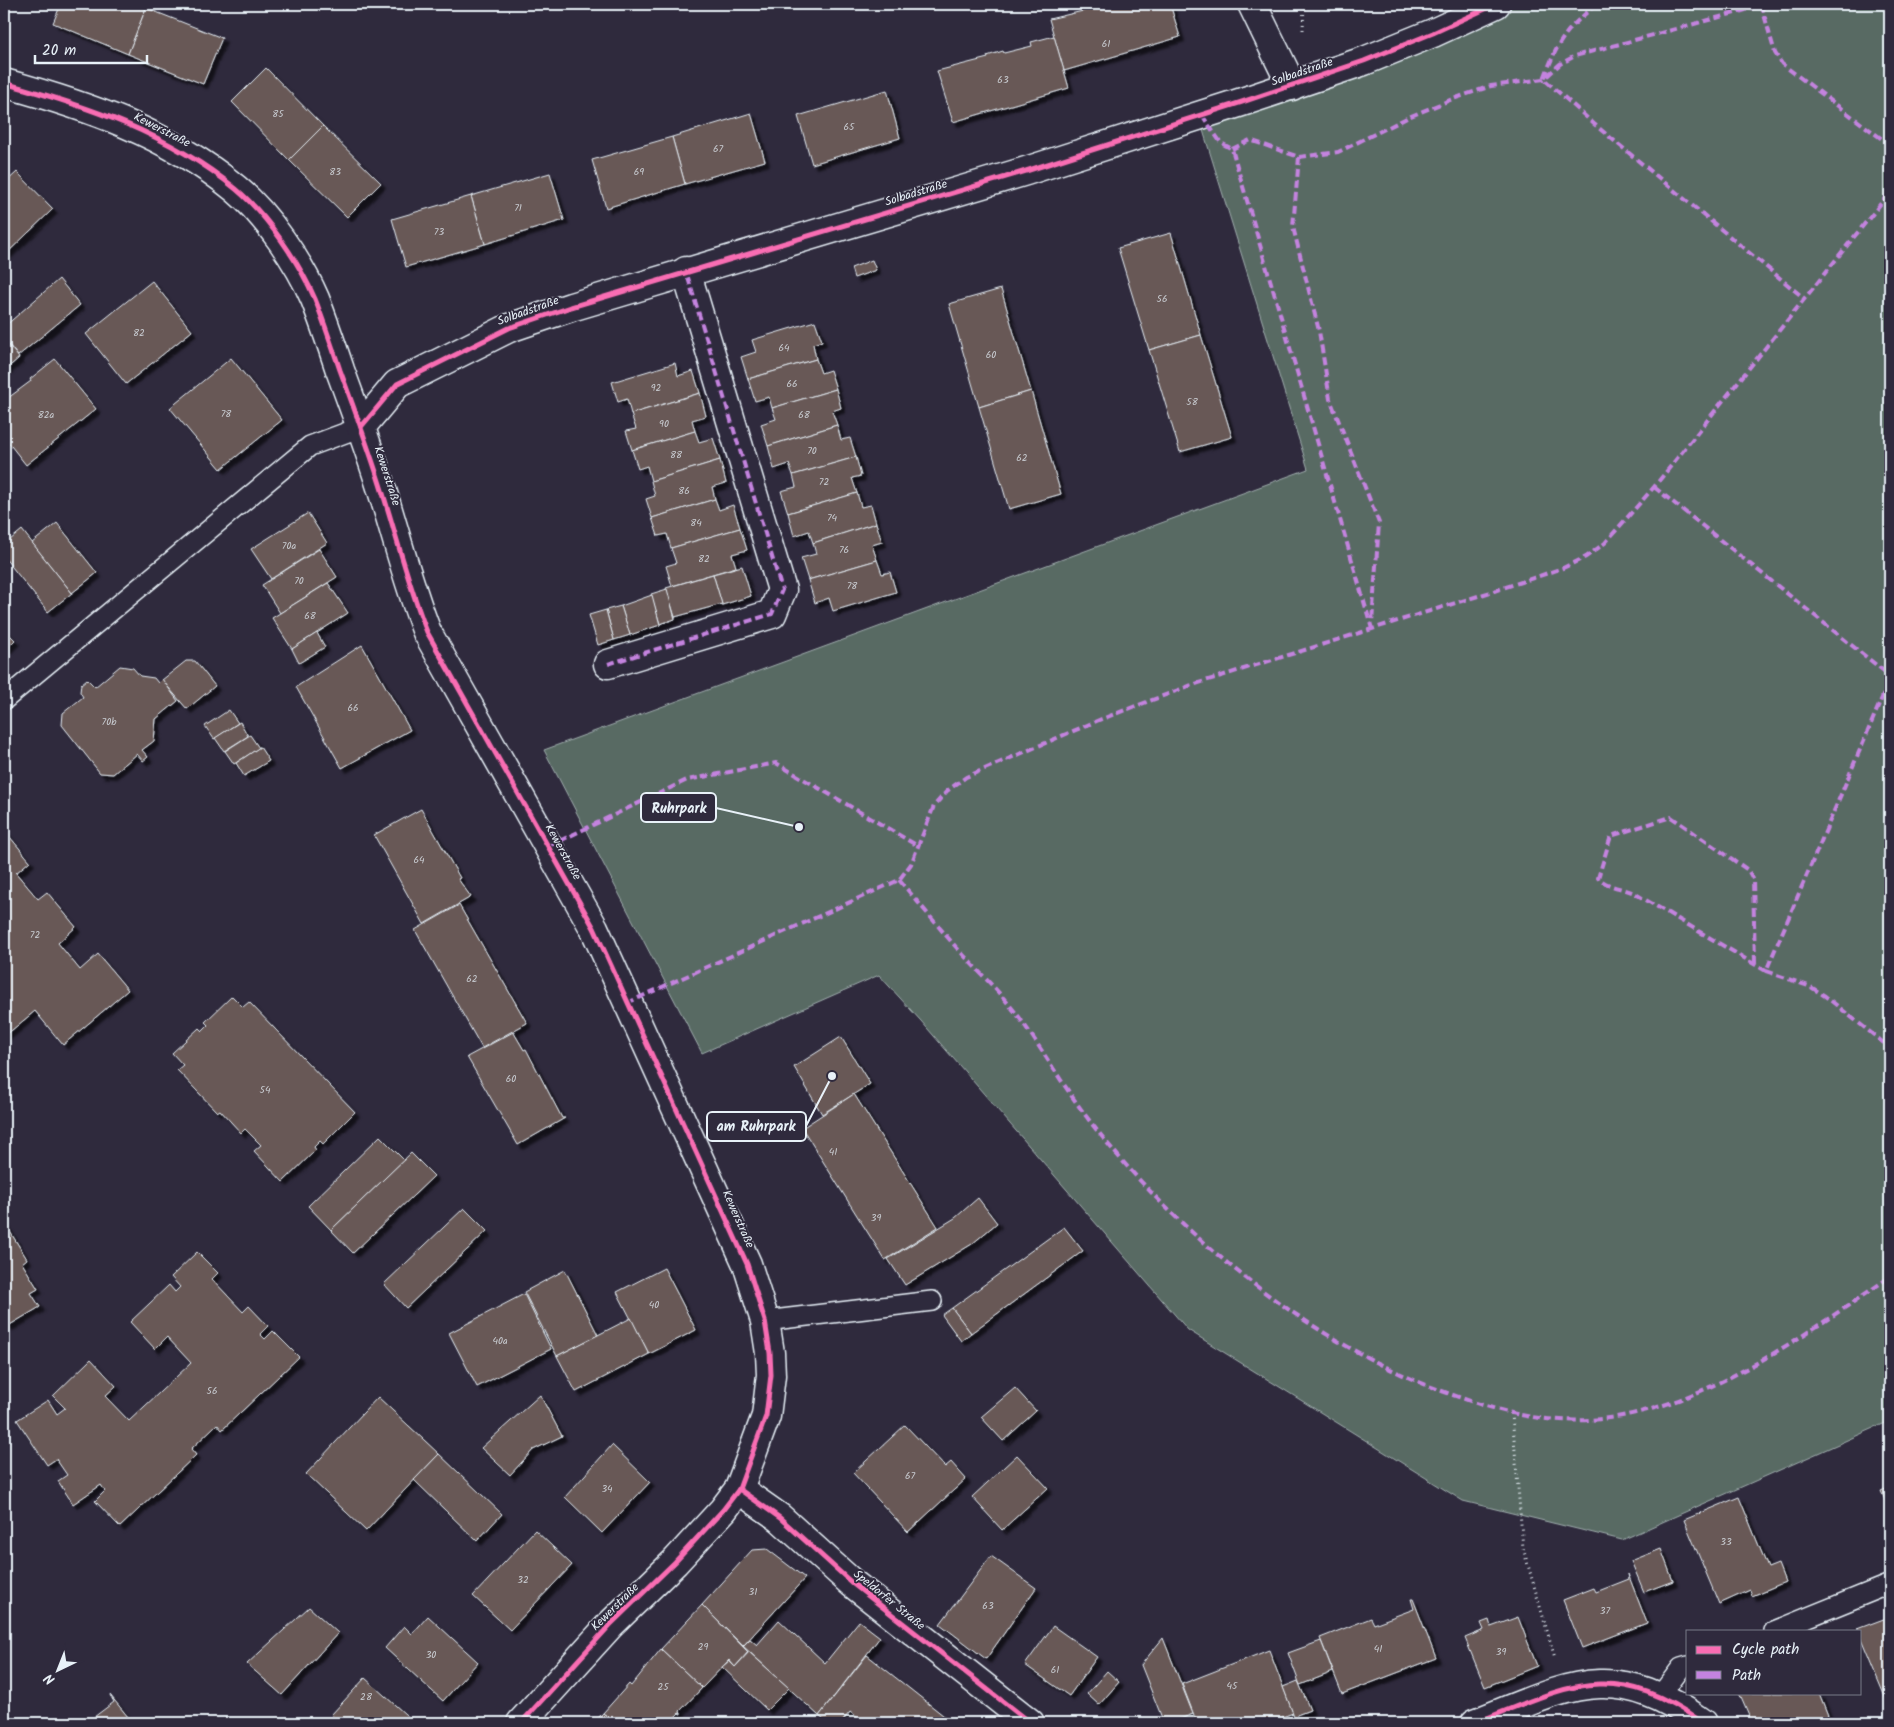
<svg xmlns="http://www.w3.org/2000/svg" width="1894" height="1727" viewBox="0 0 1894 1727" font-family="Kalam,sans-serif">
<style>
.green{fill:#596b64;stroke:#a0aeae}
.building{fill:#685856;stroke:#e8f1f8;filter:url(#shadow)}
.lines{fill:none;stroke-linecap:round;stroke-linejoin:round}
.service-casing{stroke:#e8f1f8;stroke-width:22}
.minor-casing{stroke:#e8f1f8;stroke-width:31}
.tertiary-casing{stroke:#e8f1f8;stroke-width:31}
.path{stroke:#e8f1f8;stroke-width:3;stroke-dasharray:1 4;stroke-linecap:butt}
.service{stroke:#2f2a3d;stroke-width:19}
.minor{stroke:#2f2a3d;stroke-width:28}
.tertiary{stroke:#2f2a3d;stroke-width:28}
.quiet{stroke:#c483df;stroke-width:4;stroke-dasharray:8 4;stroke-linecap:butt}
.cycleway-casing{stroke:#2f2a3d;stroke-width:8}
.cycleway{stroke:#f96db3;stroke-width:5}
.labels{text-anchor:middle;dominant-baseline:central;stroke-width:4;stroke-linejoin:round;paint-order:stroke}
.number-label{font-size:10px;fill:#c8cbd0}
.street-label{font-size:12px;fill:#e8f1f8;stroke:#2f2a3d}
.leader{fill:none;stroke:#e8f1f8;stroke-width:2}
.callout-dot{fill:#e8f1f8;stroke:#2f2a3d;stroke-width:2}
.callout{fill:#2f2a3d;stroke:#e8f1f8;stroke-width:2}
.callout-label{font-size:14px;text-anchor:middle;font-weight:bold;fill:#e8f1f8}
</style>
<defs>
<filter id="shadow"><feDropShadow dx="4.5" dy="4.5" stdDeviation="1" flood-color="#0009"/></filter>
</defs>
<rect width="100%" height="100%" fill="#2f2a3d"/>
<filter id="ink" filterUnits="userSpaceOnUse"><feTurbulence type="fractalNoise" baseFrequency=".02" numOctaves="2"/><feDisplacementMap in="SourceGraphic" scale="10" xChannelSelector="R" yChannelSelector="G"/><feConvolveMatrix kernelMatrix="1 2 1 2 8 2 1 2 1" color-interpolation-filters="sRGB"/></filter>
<g filter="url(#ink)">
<polygon class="green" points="1518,4 1890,4 1890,1421 1622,1540 1463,1501 1188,1330 921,1021 879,975 702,1053 544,750 1308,469 1202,127 1439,40"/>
<g class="building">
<polygon points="61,4 137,4 146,8 128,54 53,23"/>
<polygon points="1102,4 1170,4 1180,37 1064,71 1049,19 1100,7 1099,5"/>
<polygon points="146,8 222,38 203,84 128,54"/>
<polygon points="1054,36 1069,88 953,122 937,71 988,58 987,56 1003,51 1004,53 1032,46 1031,42"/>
<polygon points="266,68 323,126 289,160 232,102"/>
<polygon points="887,90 900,138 812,164 798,116"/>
<polygon points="751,113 765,161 685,184 672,137"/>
<polygon points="323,126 381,183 347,217 289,160"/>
<polygon points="672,137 685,184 606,208 592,160"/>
<polygon points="17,172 53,209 4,256 4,184"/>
<polygon points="550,173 564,220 485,244 471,196"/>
<polygon points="471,196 485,244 406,267 392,219"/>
<polygon points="1171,233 1201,335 1149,350 1118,248"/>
<polygon points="872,260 876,270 854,278 851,268"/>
<polygon points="59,279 80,305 18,356 4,339 4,327"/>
<polygon points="152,281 192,331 126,384 86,334"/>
<polygon points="1001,289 1031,391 979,407 949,304"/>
<polygon points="815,321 822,341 813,344 816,359 748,379 741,357 756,352 752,340"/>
<polygon points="1201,335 1232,437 1180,452 1149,350"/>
<polygon points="4,339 19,358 4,371"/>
<polygon points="231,358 282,420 221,469 170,408"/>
<polygon points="55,359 96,409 26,465 4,437 4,401 31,381 30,379"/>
<polygon points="816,359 821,373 830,370 836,389 772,408 769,397 755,401 748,379"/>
<polygon points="675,363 678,376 693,371 700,393 631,414 627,399 618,402 612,382"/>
<polygon points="836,389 841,408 832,411 837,425 768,446 761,424 776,419 772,408"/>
<polygon points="1031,391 1061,494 1009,509 979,407"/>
<polygon points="700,393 706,416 692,420 695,431 632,450 626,431 636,429 631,414"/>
<polygon points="837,425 841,440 850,438 856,457 793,475 789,464 774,469 768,446"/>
<polygon points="695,431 699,442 713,438 720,460 651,481 647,466 638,469 632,450"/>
<polygon points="856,457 861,476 852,478 857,493 788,513 781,491 796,487 793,475"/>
<polygon points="720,460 726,483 712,487 715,499 652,518 646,499 655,496 651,481"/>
<polygon points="857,493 861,507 871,505 876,523 813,543 809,531 794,536 788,513"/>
<polygon points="715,499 719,510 733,505 740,528 671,548 667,534 658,536 652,518"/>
<polygon points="308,513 327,543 271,579 251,549"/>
<polygon points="57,523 97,573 72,593 32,543"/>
<polygon points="876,523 882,542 872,545 877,560 808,580 801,558 816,554 813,543"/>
<polygon points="740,528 747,550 732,554 736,567 672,586 666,566 676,563 671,548"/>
<polygon points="22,530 72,593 48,612 4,557 4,545"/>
<polygon points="319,549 337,577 280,613 262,585"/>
<polygon points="877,560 882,574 890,572 896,592 833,611 829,598 815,603 808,580"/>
<polygon points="742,566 751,596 722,605 713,574"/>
<polygon points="713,574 722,604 675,617 666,588"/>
<polygon points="328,583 348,613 292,649 272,618"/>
<polygon points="667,589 675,619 660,624 651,594"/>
<polygon points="652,595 660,625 630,635 621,606"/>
<polygon points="621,606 630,635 614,640 606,610"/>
<polygon points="606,610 614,640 598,645 589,615"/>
<polygon points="4,629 15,640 4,651"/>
<polygon points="317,633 325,647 299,663 292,649"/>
<polygon points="362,645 410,730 342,768 296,687"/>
<polygon points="186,661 195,661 215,686 187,709 162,680"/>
<polygon points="120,666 133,668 140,676 154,678 158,683 162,679 178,701 156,719 154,741 142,750 148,757 143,761 137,754 113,774 100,773 62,725 63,713 83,697 80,692 81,684 87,679 95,687"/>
<polygon points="229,710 238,723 214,739 205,726"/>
<polygon points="240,722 248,736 224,751 215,738"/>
<polygon points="250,735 259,748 234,764 225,751"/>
<polygon points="260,747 269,761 244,776 236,763"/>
<polygon points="421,809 460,878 458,879 471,897 424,924 374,835"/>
<polygon points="4,830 30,861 16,873 38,899 47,892 76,927 58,943 80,970 98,954 128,990 63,1045 35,1011 6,1035 4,1032"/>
<polygon points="459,905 527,1023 482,1048 415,930"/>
<polygon points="232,996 243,1007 249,1002 355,1112 323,1144 320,1141 314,1147 316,1150 283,1182 254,1151 261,1145 245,1129 241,1133 220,1110 217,1112 177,1070 183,1065 172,1053 199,1028 202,1031 208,1025 205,1022"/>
<polygon points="515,1031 514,1033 524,1050 526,1049 562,1118 565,1118 518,1145 467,1057"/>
<polygon points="841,1037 870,1084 822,1114 794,1067"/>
<polygon points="854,1094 938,1227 885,1260 802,1128"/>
<polygon points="380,1136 404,1160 331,1230 308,1206"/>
<polygon points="411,1153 434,1176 353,1253 331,1230"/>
<polygon points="978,1198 997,1223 972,1244 905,1285 888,1259 955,1218"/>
<polygon points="464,1208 487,1231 406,1308 384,1284"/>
<polygon points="4,1222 27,1259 22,1263 38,1289 31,1293 40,1307 8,1326 6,1323 4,1324"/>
<polygon points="1064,1227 1083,1251 971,1333 952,1308"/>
<polygon points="197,1252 218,1273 212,1279 243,1312 249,1306 268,1326 260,1334 265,1339 273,1331 299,1357 222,1430 217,1424 191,1449 196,1455 120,1527 95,1501 105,1491 101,1485 73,1504 58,1481 67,1475 56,1459 47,1465 17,1420 48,1400 57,1414 65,1408 53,1396 91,1359 116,1386 105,1396 129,1421 191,1363 167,1337 155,1349 130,1322 169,1285 175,1292 180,1287 171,1277"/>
<polygon points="664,1268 696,1330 649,1354 617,1292"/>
<polygon points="565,1270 598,1335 557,1356 524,1292"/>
<polygon points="524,1294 551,1349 477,1387 449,1333"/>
<polygon points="952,1308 971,1333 961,1341 942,1315"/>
<polygon points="631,1318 649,1354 576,1392 557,1356"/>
<polygon points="1015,1388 1036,1411 1003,1441 981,1417"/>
<polygon points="540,1395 562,1436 533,1450 510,1475 481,1448"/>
<polygon points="378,1397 439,1454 366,1531 306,1474"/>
<polygon points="905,1425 945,1467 951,1462 966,1479 908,1532 853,1473"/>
<polygon points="612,1445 650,1482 602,1533 565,1497"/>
<polygon points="439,1454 502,1514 477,1541 414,1480"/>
<polygon points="1017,1455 1048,1488 1002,1530 972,1497"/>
<polygon points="1890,1487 1890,1511 1881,1491"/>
<polygon points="1739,1497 1768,1568 1778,1564 1785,1582 1752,1596 1750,1590 1719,1604 1684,1520"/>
<polygon points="535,1530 572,1565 510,1630 473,1596"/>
<polygon points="767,1549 805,1578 743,1646 702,1605 752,1550"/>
<polygon points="1661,1549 1673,1581 1644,1592 1631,1561"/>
<polygon points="991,1556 1036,1588 986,1659 940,1624"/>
<polygon points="1628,1574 1647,1623 1582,1648 1563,1600 1594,1588 1596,1592 1629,1579"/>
<polygon points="1411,1599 1413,1599 1436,1658 1342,1694 1320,1638 1371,1618 1374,1624 1414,1609"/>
<polygon points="702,1605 748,1652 735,1667 729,1660 702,1688 661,1649"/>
<polygon points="309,1607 338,1633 282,1695 247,1664"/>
<polygon points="428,1616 478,1662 443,1701 385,1648 404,1626 412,1634"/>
<polygon points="1518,1617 1537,1666 1485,1687 1465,1638 1484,1630 1481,1623 1489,1620 1491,1627"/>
<polygon points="1889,1617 1890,1704 1888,1704 1860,1637 1860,1631 1857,1629"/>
<polygon points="779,1620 825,1663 859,1621 880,1637 819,1716 743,1646 750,1639 757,1645"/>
<polygon points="1053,1626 1097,1657 1069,1696 1025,1665"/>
<polygon points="1163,1638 1193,1714 1170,1723 1164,1723 1141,1665"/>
<polygon points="1321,1641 1333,1672 1300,1685 1288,1653"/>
<polygon points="661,1649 702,1688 680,1711 681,1714 679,1713 669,1723 614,1723 603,1713 629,1684 631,1686"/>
<polygon points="1269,1650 1293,1713 1267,1723 1197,1723 1182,1684"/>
<polygon points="749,1652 789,1688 767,1710 722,1667 729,1661 735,1667"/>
<polygon points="867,1655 953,1723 864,1723 850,1712 841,1723 828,1723 819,1716"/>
<polygon points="1107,1671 1119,1682 1099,1705 1087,1694"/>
<polygon points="365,1678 415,1723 340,1723 331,1715"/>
<polygon points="1298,1681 1310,1710 1294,1716 1283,1687"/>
<polygon points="1739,1693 1819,1693 1831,1723 1752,1723"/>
<polygon points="110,1695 133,1723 86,1723 114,1702"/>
<polygon points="603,1713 614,1723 593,1723"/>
</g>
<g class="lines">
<g class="service-casing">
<g id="service">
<polyline points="4,700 310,446 361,427"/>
<polyline points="765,1321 932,1301"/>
<polyline points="1774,1631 1890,1584"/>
<polyline points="1660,1696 1681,1668 1688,1666"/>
</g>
</g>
<g class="minor-casing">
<g id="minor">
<polyline points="1252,4 1292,86"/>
<polyline points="608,664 772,614 782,590 686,271"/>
<polyline points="739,1489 780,1518 852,1583 1030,1723"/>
<path d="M1475,1723C1569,1686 1612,1658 1703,1723"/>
</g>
</g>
<g class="tertiary-casing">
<g id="tertiary">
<path d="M4,83C87,106 168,133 236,189C267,215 299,262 315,299C324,322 332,346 340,370C354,408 368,446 380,484C396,534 408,584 427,632L594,928L747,1264L765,1321L770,1353L771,1375L766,1416L739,1489L723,1510L675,1562L610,1625L521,1723"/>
<polyline points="361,427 397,384 509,328 571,307 1026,171 1242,102 1364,61 1433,33 1496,4"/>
</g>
</g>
<g class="path">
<polyline points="1303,30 1304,4"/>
<polyline points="1512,1414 1523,1548 1555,1658"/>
</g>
<use href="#service" class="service"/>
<use href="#minor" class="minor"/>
<use href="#tertiary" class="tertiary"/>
<g class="quiet">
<path d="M1597,4C1565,30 1558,41 1544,79L1594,124L1805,299"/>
<polyline points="1761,4 1775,53 1782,64 1890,145"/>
<polyline points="1202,115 1221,143 1232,149 1372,629"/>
<polyline points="1232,149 1250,140 1299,157 1338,152 1411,116 1450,100 1491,86 1544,79 1560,64 1575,56 1761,6"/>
<polyline points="1299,157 1293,227 1319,331 1330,399 1379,523 1372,623"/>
<polyline points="1654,487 1890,676"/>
<polyline points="608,664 772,614 782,590 686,271"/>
<polyline points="549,846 687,780 776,763 918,846"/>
<path d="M899,880C918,902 937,925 956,947C977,970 1000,992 1019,1017C1043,1051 1064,1087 1089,1120C1175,1233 1309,1342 1442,1391C1496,1411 1543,1425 1601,1419C1704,1408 1806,1334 1890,1277"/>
<path d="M1755,963L1753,879L1748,870L1671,817L1611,836L1598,878C1610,888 1620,887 1634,893L1766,971L1890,679"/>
<polyline points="1766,971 1811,987 1825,996 1890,1048"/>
<polyline points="627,1003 899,880 911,864 934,806 947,791 966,777 1099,720 1189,686 1494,591 1563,568 1586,557 1605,543 1654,487 1890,192"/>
</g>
<g class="cycleway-casing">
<g id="cycleway">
<path d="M4,83C87,106 168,133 236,189C267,215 299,262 315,299C324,322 332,346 340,370C354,408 368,446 380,484C396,534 408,584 427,632L594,928L747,1264L765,1321L770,1353L771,1375L766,1416L739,1489L723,1510L675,1562L610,1625L521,1723"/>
<polyline points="361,427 397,384 509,328 571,307 1026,171 1242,102 1364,61 1433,33 1496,4"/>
<polyline points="739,1489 780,1518 852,1583 1030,1723"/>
<path d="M1475,1723C1569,1686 1612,1658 1703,1723"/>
</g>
</g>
<use href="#cycleway" class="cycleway"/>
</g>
</g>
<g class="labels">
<g class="number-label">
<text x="1106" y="44">61</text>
<text x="1003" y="80">63</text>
<text x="278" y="114">85</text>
<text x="849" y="127">65</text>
<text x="718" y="149">67</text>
<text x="335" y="172">83</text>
<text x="639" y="172">69</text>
<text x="518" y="208">71</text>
<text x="439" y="232">73</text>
<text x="1162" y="299">56</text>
<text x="139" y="333">82</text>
<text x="784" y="348">64</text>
<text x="991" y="355">60</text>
<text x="792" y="384">66</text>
<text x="656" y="388">92</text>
<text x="1192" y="402">58</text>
<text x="226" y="414">78</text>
<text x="46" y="415">82a</text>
<text x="804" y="415">68</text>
<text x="664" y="424">90</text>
<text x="812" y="451">70</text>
<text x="676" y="455">88</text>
<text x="1022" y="458">62</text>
<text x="824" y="482">72</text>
<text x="684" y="491">86</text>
<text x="832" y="518">74</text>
<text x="696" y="523">84</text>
<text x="289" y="546">70a</text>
<text x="844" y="550">76</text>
<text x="704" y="559">82</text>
<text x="299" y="581">70</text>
<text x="852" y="586">78</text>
<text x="310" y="616">68</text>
<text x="353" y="708">66</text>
<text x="109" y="722">70b</text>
<text x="419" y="860">64</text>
<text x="35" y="935">72</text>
<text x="472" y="979">62</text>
<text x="511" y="1079">60</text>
<text x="265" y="1090">54</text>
<text x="833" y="1152">41</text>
<text x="876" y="1218">39</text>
<text x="654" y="1305">40</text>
<text x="500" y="1341">40a</text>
<text x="212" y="1391">56</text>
<text x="910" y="1476">67</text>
<text x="607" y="1489">34</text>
<text x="1726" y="1542">33</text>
<text x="523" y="1580">32</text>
<text x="753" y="1592">31</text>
<text x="988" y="1606">63</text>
<text x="1605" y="1611">37</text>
<text x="703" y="1647">29</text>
<text x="1378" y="1649">41</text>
<text x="1501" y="1652">39</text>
<text x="431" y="1655">30</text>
<text x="1055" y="1670">61</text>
<text x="1232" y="1686">45</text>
<text x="663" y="1687">25</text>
<text x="366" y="1697">28</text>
</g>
<g class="street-label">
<text transform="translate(1302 72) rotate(-19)">Solbadstraße</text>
<text transform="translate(162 130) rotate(27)">Kewerstraße</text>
<text transform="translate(916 193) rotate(-17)">Solbadstraße</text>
<text transform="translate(528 311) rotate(-20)">Solbadstraße</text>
<text transform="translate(387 476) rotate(72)">Kewerstraße</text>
<text transform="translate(563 852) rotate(61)">Kewerstraße</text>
<text transform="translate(738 1219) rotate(66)">Kewerstraße</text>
<text transform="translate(889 1600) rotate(39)">Speldorfer Straße</text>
<text transform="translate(615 1607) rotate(-45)">Kewerstraße</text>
</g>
</g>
<path class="leader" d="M799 827L716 808M832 1076L806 1126"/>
<g class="callout-dot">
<circle cx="799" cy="827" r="5"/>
<circle cx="832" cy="1076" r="5"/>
</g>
<g class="callout">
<rect x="641" y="793" width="75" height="29" rx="5"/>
<rect x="707" y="1112" width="99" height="29" rx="5"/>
</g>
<g class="callout-label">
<text x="679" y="813">Ruhrpark</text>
<text x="756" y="1131">am Ruhrpark</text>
</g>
<rect width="1894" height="1727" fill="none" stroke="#2f2a3d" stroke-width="20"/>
<rect x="10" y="10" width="1874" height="1707" fill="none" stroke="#e8f1f8" stroke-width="2" filter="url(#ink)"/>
<rect x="1686" y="1630" width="175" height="65" fill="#2f2a3d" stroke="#797a88"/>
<rect x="1696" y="1646" width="25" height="8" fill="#f96db3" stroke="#797a88"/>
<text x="1732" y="1654" font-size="15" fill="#e8f1f8">Cycle path</text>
<rect x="1696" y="1671" width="25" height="8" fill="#c483df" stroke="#797a88"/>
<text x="1732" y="1680" font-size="15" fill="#e8f1f8">Path</text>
<g transform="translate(58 1670) rotate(223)" stroke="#2f2a3d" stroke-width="4" paint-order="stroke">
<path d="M0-4L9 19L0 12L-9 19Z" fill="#e8f1f8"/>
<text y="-8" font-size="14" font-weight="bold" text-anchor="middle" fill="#e8f1f8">N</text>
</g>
<path d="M35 55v8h112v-8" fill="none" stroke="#e8f1f8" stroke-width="2.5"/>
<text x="42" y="55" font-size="15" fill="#e8f1f8" stroke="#2f2a3d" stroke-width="4" paint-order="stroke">20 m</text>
</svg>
